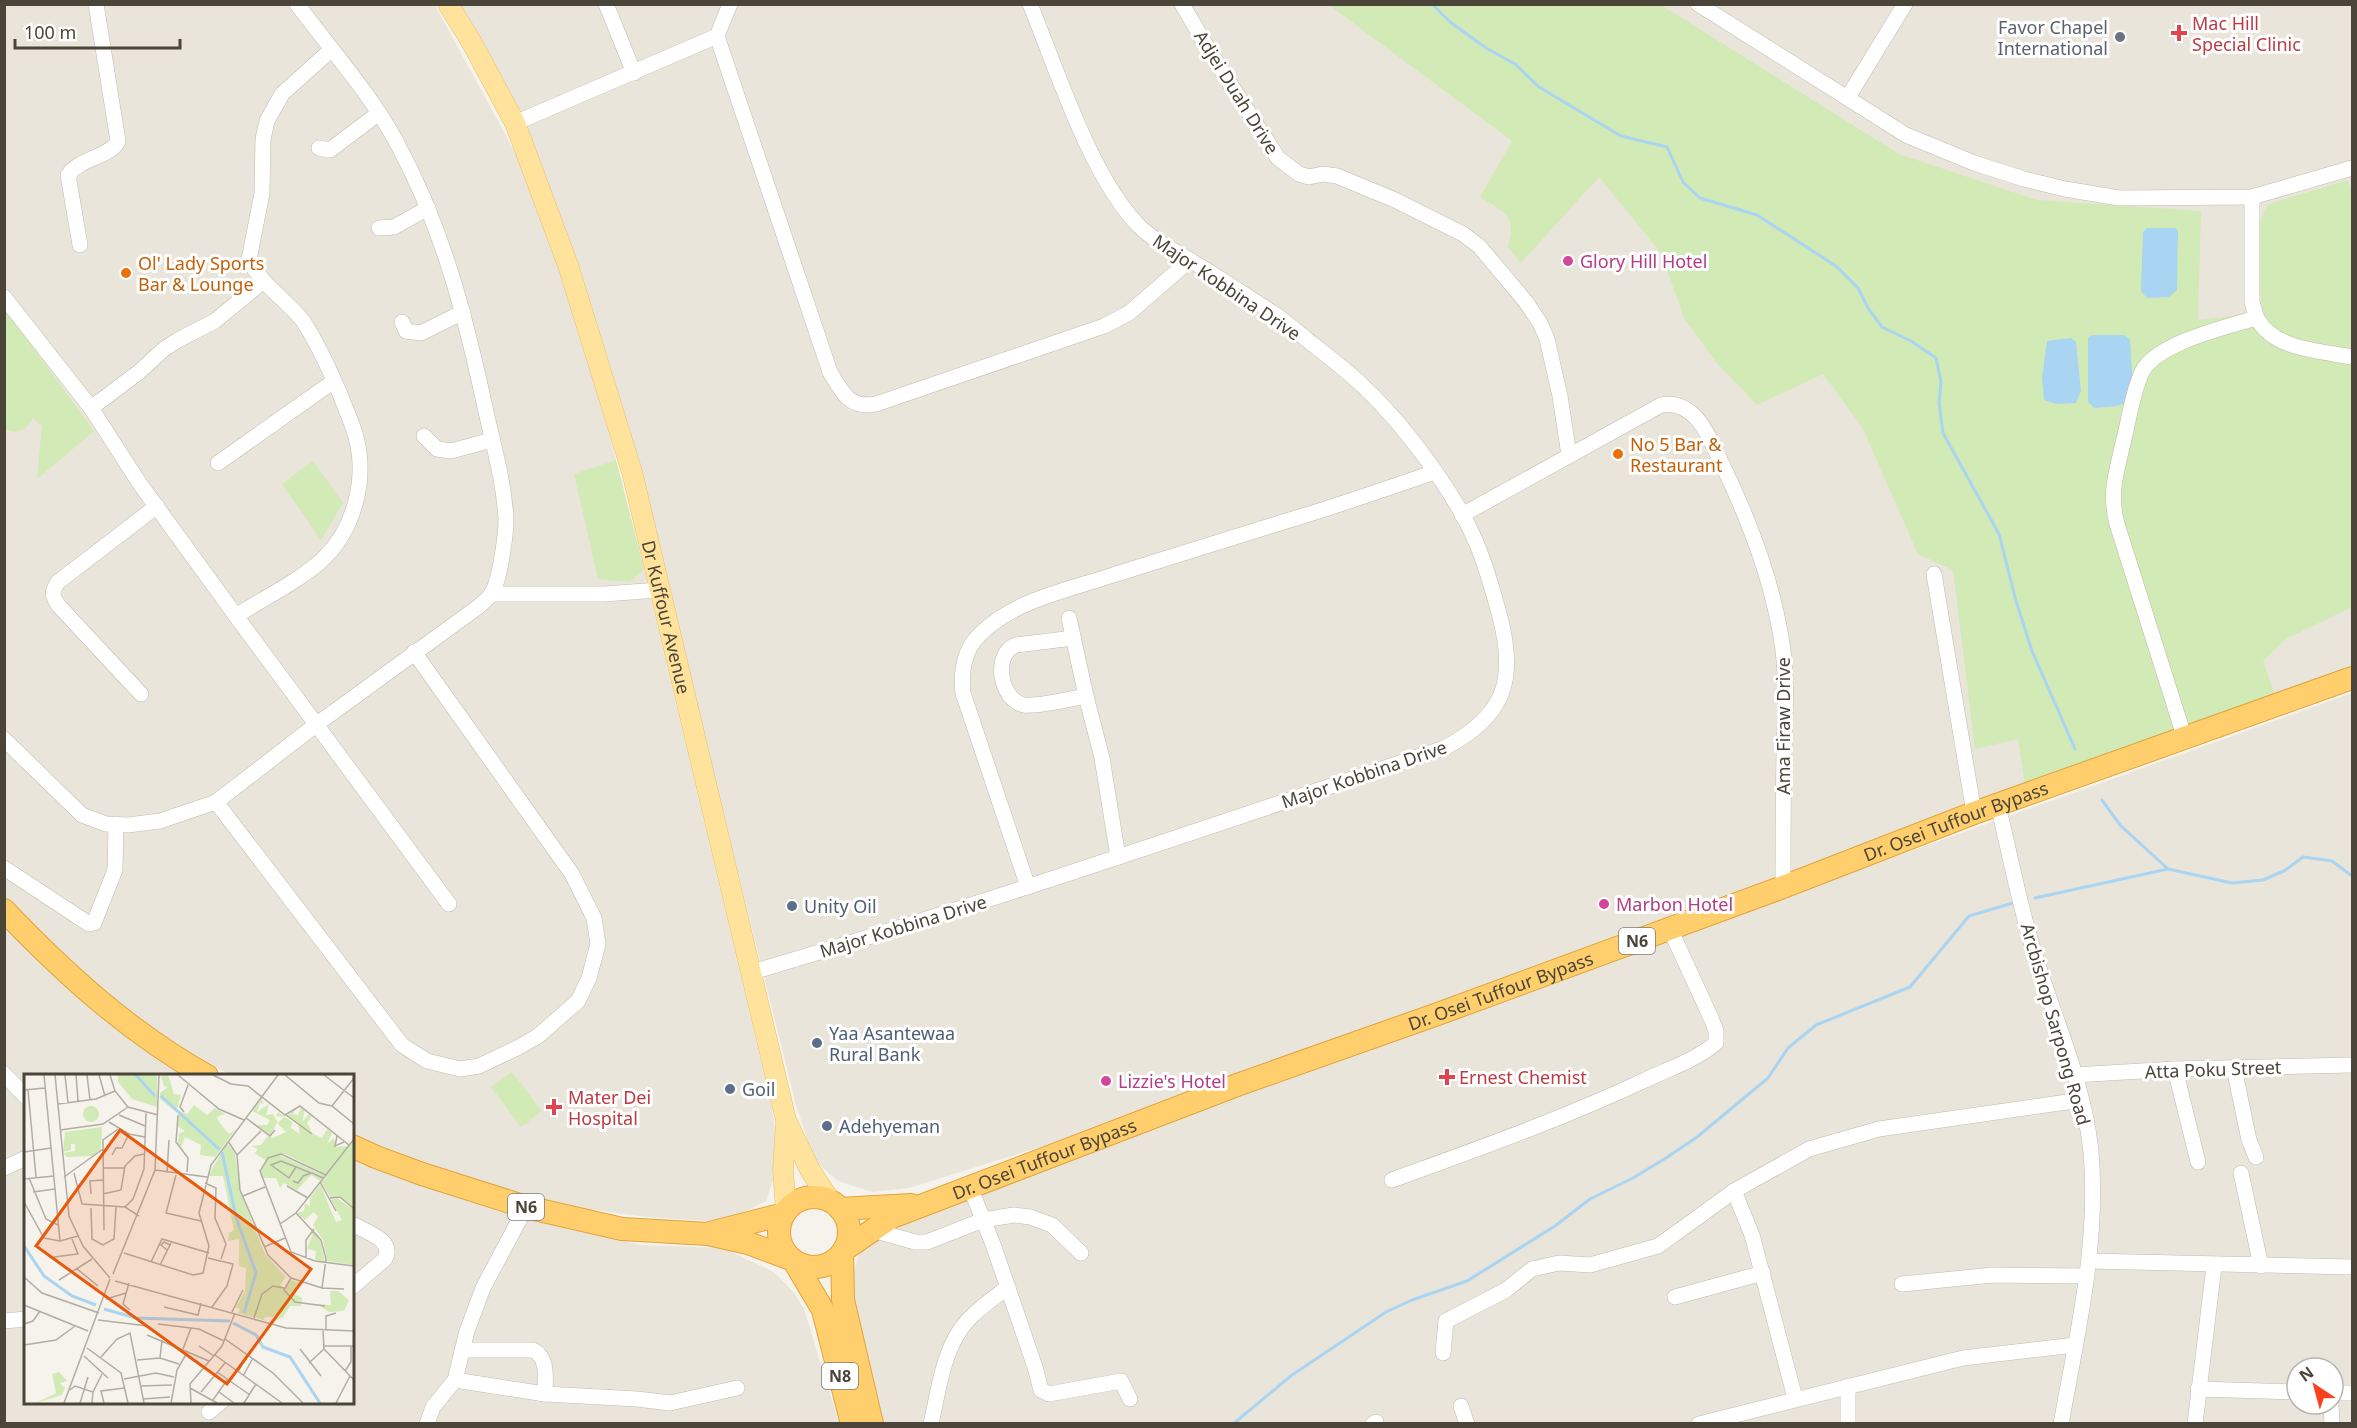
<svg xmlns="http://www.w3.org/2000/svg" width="2357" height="1428" viewBox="0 0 2357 1428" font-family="'Noto Sans',sans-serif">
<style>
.residential{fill:#eae5da;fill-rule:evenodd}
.green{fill:#d2eab5}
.water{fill:#a9d4f2}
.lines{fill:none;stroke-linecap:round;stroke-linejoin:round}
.stream{stroke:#a9d4f2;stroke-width:3}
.minor-casing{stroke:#c2bbae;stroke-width:16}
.major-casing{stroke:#e6c16a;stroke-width:21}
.highway-casing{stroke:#e0a43c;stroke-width:24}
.minor{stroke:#fff;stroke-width:15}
.major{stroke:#ffe39c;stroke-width:20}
.highway{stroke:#ffcf6e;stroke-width:22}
.health-dot{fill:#e0444e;stroke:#fff;stroke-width:2}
.worship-dot{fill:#6b7280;stroke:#fff;stroke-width:2}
.hotel-dot{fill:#d1479c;stroke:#fff;stroke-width:2}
.food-dot{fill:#e8710a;stroke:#fff;stroke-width:2}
.service-dot{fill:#5c6f8a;stroke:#fff;stroke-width:2}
.labels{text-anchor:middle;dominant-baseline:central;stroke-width:6;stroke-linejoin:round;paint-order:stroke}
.shield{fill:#fff;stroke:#817c74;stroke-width:1.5}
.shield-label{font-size:16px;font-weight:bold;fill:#4b4439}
.health-label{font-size:18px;fill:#be3a42;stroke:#fff;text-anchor:start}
.worship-label{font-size:18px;fill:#5b616d;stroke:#fff;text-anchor:end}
.street-label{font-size:18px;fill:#4b4439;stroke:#fff}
.hotel-label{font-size:18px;fill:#b23c85;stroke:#fff;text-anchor:start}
.food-label{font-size:18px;fill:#c56008;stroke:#fff;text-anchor:start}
.service-label{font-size:18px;fill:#4e5e75;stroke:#fff;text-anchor:start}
.inset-river{fill:none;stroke:#a9d4f2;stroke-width:3}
.inset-road{fill:none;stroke:#b2ada4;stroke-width:1.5}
.view{fill:#e8590c;fill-opacity:0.15;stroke:#e8590c;stroke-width:3}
.inset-edge{fill:none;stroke:#4b4439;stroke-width:3}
</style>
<rect width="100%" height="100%" fill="#f6f3ec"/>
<g class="residential">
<polygon points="4,5 435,5 518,158 561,270 599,393 644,569 772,1108 779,1163 766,1201 723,1222 646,1217 524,1200 353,1137 352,1076 231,1075 177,1048 104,996 5,903"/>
<polygon points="459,5 2352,5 2352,669 1838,860 1525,970 1050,1144 909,1188 872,1192 838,1181 814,1160 796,1105 676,623 609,365 534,146 486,48"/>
<path d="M2352,693V1423H877L848,1289L860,1251L921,1214L1292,1073ZM2297,1368H2333V1404H2297Z"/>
<polygon points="4,923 194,1075 26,1076 26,1402 352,1402 353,1154 585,1231 640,1245 723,1248 774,1272 794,1293 804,1309 839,1423 5,1423"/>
</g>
<g class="green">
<path d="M1329,5H1661L1899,154L2037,200L2201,211L2198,320L2246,314L2259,333L2281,349L2352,365V612L2350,608L2286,639L2263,661L2275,695L2025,784L2018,739L1975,749L1953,570L1918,554L1862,427L1823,374L1757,405L1716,362L1684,318L1661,253L1599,177L1521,263L1508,247C1517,215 1505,213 1480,197L1512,141Z"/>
<path d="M2348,180L2352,195V350L2297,344L2264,320C2260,294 2250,222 2269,204Z"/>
<path d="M4,308L94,431L37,479L42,426L33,418C24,431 20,434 5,430Z"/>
<polygon points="616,460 644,569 630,582 598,579 574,474"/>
<polygon points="313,461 343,503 321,540 282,484"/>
<polygon points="512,1072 542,1111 521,1127 491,1087"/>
</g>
<g class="water">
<polygon points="2147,228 2176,228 2178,232 2177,290 2169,297 2147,298 2141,291 2143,232"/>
<polygon points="2092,335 2124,335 2130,340 2133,390 2129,401 2118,406 2094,408 2088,402 2088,338"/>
<polygon points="2071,338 2076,342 2081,391 2076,403 2056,404 2044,400 2042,378 2047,341"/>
</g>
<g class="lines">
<g class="stream">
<polyline points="1432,4 1450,22 1486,48 1515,64 1539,87 1621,136 1667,147 1683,182 1700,198 1757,215 1836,266 1858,288 1868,308 1882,327 1911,341 1936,358 1941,382 1939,403 1943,433 1999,534 2016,601 2032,651 2075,749"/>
<polyline points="2102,800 2120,825 2168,869"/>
<polyline points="2035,898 2168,869 2232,883 2263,880 2284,871 2303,857 2332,861 2352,876"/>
<polyline points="1233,1424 1292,1375 1386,1312 1412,1300 1467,1281 1555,1226 1590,1199 1633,1178 1666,1158 1697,1137 1768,1078 1788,1048 1816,1025 1910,987 1969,916 2013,903"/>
</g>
<g class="minor-casing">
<g id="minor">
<polyline points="606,4 634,73"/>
<polyline points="1182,4 1214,59 1278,158 1299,174 1309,177 1323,174 1337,176 1395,200 1463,234 1479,246 1526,302 1540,323 1547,339 1560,396 1569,455"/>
<polyline points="1698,4 1906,135 1974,163 2024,179 2065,189 2119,198 2252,197 2352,168"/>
<path d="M717,36L830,372C842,393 850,409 876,404L1104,326L1129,313L1190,260"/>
<polyline points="1848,97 1905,4"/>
<polyline points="515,123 717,36 730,4"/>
<polyline points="319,148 330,150 379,113"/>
<path d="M2252,197V302C2254,308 2255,315 2258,320C2275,350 2322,351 2352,357"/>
<polyline points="379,228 394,227 428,208"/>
<path d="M80,245L68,175C80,158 112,156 118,141L96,4"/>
<polyline points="4,297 91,408 140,484 236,616 449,904"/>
<polyline points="402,322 406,331 421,333 463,312"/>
<polyline points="91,408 139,372 164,349 178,340 215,321 262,282"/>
<polyline points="424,436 437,449 451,451 492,440"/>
<polyline points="218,463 334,381"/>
<path d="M1462,515L1661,405C1695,399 1709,436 1721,462C1748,517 1771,577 1781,637C1788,676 1785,716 1784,755C1783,799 1783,843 1783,887"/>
<polyline points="1934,574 1974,813"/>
<polyline points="492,594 604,594 659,590"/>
<path d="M236,616C262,599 301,580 323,559C355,529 367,478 356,437C352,422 345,408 340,394C329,369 318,344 303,321C286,299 262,286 249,260L262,193L263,139L267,121L282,94L331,50"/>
<polyline points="1069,618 1086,696 1102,758 1118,857"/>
<path d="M1073,638L1016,645C992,654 1000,700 1024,705C1037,707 1071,699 1086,696"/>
<path d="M141,694L59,606C52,596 51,592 58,582L157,506"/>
<path d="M4,739L82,815L106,824L128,825L160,821L216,802L317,724L478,607C482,603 488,599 491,594C500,582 506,534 506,519C504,481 493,444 485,407C465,315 443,229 398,145C371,94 331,50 297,4"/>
<path d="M2185,739L2117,524C2109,492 2116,475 2123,443C2129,420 2132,394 2142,372C2156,343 2227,327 2256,318"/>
<polyline points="216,802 402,1045 427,1061 460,1069 479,1066 517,1048 538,1036 578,1001 589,978 598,944 594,918 572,874 414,652"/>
<path d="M1998,805C2009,851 2018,897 2031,942C2051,1012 2084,1080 2091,1152C2099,1243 2077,1335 2061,1424"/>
<polyline points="4,868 89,924 94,923 115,870 116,824"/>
<path d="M1028,887L963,693C961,676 963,655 974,641C1007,601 1066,591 1113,575C1169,557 1226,540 1283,522C1334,507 1385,489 1435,472"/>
<path d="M752,972C985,904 1214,825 1444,748C1506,716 1517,679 1499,613C1492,589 1486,564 1475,540C1455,493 1404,425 1366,389C1349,372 1330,358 1311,343C1299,333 1286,322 1273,313C1245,295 1217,276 1188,259C1172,249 1154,241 1140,227C1091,178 1057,70 1030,4"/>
<polyline points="2234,1068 2249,1140 2256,1157"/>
<polyline points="2175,1069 2198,1162"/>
<polyline points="4,1074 26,1097"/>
<polyline points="2074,1075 2175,1069 2352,1065"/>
<polyline points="4,1168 26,1158"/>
<polyline points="2241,1173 2261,1266"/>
<path d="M1392,1180C1477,1149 1562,1119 1643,1081C1668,1069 1694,1061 1716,1043V1031L1711,1018L1670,929"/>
<polyline points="970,1187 994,1247 1035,1367 1041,1390 1049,1394 1121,1381 1130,1399"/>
<polyline points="1734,1191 1752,1235 1795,1398"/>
<path d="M352,1224C366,1232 395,1240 385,1259L352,1287"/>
<polyline points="880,1232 915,1242 927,1242 983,1220 1014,1215 1030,1217 1052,1225 1081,1253"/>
<polyline points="2089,1261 2352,1267"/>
<polyline points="1902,1284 1993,1275 2086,1276"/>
<polyline points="1675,1297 1763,1273"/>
<polyline points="4,1321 26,1319"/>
<path d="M462,1350H533C549,1358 545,1379 545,1394"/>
<polyline points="1443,1353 1446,1321 1506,1290 1532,1269 1559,1263 1590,1265 1658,1246 1734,1191 1809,1149 1879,1129 2081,1100"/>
<polyline points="455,1380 545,1394 637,1399 670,1403 737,1388"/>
<polyline points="2198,1389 2297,1392"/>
<polyline points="2333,1393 2352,1393"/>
<polyline points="2331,1404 2332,1424"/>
<polyline points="1461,1406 1467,1424"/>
<polyline points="209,1412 221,1402"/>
<polyline points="427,1424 433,1407 455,1380 467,1331 483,1288 526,1207"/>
<path d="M931,1424C939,1389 943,1347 968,1320C980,1307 995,1297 1008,1287"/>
<polyline points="1373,1424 1376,1422"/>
<polyline points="1699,1424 1963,1358 2075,1345"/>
<polyline points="1848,1424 1848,1386"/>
<polyline points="2195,1424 2214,1266"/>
</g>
</g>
<g class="major-casing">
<g id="major">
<path id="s1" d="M448,4L472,43L515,123L568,265L632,472L786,1120L810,1170L831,1202"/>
<polyline points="786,1123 783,1170 786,1211"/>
</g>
</g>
<g class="highway-casing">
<g id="highway">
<path d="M4,910C65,974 130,1033 207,1076"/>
<polyline points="352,1146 376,1157 422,1174 526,1207 622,1229 708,1234 748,1243 791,1259"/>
<circle cx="814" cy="1232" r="35"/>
<polyline points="840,1209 911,1205"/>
<polyline points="710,1233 784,1214"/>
<path id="s2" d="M845,1249L892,1217L1237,1085L1435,1015L1783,887L1974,813L2352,678"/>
<polyline points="842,1253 843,1300 872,1424"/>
<polyline points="794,1261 823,1310 852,1424"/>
</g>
</g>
<use href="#minor" class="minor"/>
<use href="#major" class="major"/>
<use href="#highway" class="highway"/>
</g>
<g class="health-dot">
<path d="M2176 24h6v6h6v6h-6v6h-6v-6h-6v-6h6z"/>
<path d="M1444 1068h6v6h6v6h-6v6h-6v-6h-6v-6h6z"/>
<path d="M551 1098h6v6h6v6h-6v6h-6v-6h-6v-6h6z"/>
</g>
<circle class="worship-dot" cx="2120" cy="37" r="6"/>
<g class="hotel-dot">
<circle cx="1568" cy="261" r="6"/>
<circle cx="1604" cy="904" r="6"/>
<circle cx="1106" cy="1081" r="6"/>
</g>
<g class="food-dot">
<circle cx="126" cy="273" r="6"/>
<circle cx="1618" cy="454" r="6"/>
</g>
<g class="service-dot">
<circle cx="792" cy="906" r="6"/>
<circle cx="817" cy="1043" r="6"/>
<circle cx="730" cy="1089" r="6"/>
<circle cx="827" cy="1126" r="6"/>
</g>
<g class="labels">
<g class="shield">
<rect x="1619" y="928" width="36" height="26" rx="4.5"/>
<rect x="508" y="1194" width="36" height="26" rx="4.5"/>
<rect x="822" y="1363" width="36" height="26" rx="4.5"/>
</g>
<g class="shield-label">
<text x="1637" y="941">N6</text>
<text x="526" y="1207">N6</text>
<text x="840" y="1376">N8</text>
</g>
<g class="health-label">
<text x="2192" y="23">Mac Hill<tspan x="2192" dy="21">Special Clinic</tspan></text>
<text x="1459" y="1077">Ernest Chemist</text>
<text x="568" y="1097">Mater Dei<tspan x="568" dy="21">Hospital</tspan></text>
</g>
<g class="worship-label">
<text x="2108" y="27">Favor Chapel<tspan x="2108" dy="21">International</tspan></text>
</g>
<g class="street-label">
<text transform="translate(1237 92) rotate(58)">Adjei Duah Drive</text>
<text transform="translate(1227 287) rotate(34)">Major Kobbina Drive</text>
<text stroke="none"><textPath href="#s1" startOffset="654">Dr Kuffour Avenue</textPath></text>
<text transform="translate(1783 726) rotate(-90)">Ama Firaw Drive</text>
<text transform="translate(1364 774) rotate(-19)">Major Kobbina Drive</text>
<text stroke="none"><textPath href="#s2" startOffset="1192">Dr. Osei Tuffour Bypass</textPath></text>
<text transform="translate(903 926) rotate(-17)">Major Kobbina Drive</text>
<text stroke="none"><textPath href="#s2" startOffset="706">Dr. Osei Tuffour Bypass</textPath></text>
<text transform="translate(2056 1024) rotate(74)">Arcbishop Sarpong Road</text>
<text transform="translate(2213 1069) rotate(-2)">Atta Poku Street</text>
<text stroke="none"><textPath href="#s2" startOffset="220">Dr. Osei Tuffour Bypass</textPath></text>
</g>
<g class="hotel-label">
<text x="1580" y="261">Glory Hill Hotel</text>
<text x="1616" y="904">Marbon Hotel</text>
<text x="1118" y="1081">Lizzie's Hotel</text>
</g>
<g class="food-label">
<text x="138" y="263">Ol' Lady Sports<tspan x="138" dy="21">Bar &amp; Lounge</tspan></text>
<text x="1630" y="444">No 5 Bar &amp;<tspan x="1630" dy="21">Restaurant</tspan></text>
</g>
<g class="service-label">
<text x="804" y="906">Unity Oil</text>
<text x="829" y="1033">Yaa Asantewaa<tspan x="829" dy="21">Rural Bank</tspan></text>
<text x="742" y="1089">Goil</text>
<text x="839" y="1126">Adehyeman</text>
</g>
</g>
<g transform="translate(24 1074)">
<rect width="330" height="330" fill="#f6f3ec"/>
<path d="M94,1H133V33L108,25L94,8ZM144,1L150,20L157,21L152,38L136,25V19L144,13L140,12L137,2ZM237,24L240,30L236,29L233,38L245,30L242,41L249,40L254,49L260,43L252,42L254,38L268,48L267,54L276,60L274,50L263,42L271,36L269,40L274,41L277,34L281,36L278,48L285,40L288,42L283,49L288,59L298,64L303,55L308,59L303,70L310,64L312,73L324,72L302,100L261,80L241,86L231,79L234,75L227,72L237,71L244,62L249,64L262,58L253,49L246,62L231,51H243L246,46L228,37ZM170,31L183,41L191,34L201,40L193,43L195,48L205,60L212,55L191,83L176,81L177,71L161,63L157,73L154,71L155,60L161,57L153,52L155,37L163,40ZM59 40a8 8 0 1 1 16 0a8 8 0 1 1-16 0ZM78,53L77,75L68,82L43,83L39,79L51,77V70H47V76L39,78L41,58ZM330,66V134L315,122L307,124L297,108ZM203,69L211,80L217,120L241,180L262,203L256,211L260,214L267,206L276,209L271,220L278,224L277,232H266L259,243L251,247V243H241L240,246L214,239L216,235L212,233L221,217L222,194L215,192V165L204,167L205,159L210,156L199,102H184ZM255,81L300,101L296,107L287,101L273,116L260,109L256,114L252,104H238L237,97L244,85ZM296,110L312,148L318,146L307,126L313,124L330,136V191L303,187L299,166L289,151L294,143L290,138L281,146L273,139L280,137L281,129L286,132V124ZM290,156L295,162L301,188L291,186L292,177L283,175ZM306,217H314L325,226L320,237L305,238L293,230L307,231ZM35,298L43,307L36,309L41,314L38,321L12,329L32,319L28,300Z" fill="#d2eab5"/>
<path class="inset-river" d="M112,1L131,22M137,22L196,76M198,78L212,143L232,199L220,239M0,172L20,202L48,222L72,231M80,235L112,244L206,247M209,249L232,261L239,273L266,283L296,329"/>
<path class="inset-road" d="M20,1L36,167M31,1L45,142L59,172L86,204M41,1L44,29M52,1L54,27M63,1L66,26M75,1L81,22M86,1L91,17L104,33L134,41M154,1L195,35L220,46M189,1L207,10L224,12L261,41L276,32L325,71M261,1L295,29L308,32L330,50M300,1L330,24M0,16L21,14M4,16L12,103M34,30L72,25L91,17M308,32L330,4M160,38L156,33L164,11M95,41L121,52M154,41L152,68L164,84L163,98M262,41L288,60M222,44L246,62L251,56M85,48L105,60L121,63M36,56L79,50L104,33M313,62L311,72L320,68M204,67L213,81L216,116L244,181L267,204L298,214L302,185L297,166L272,139M0,78L27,74M88,81L92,74H98L105,60M213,81L237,57M272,93L265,104L247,91L257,87L287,99M80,94H101M131,96L183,103M50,99L58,130L101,133L115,142M143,99L145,66M152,101L142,139L177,147M302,101L257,80L244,84L236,97L267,178L291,187L330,192M40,103L79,75M5,104L22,145L34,151M0,105L30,102M269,107L274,109L279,102L288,99L299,104M296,108L312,137M181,109L192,114L191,144L202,170L197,185M263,112L284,124M9,118L31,115M67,120L66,107L79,106M79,120L97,116L101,92L111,82L120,80M219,122L241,113M306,124L316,123L330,135M0,128L20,164L36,167L54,162M101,133L109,125L120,95L122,39M67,134L68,165L79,171L90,165L92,133M256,150L272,139L330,65M80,156L79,66L94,55M240,173L261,164M143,176L137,171L140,168L146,171M100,179L169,201L179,199L185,172L175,139L187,91L254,1M30,183L54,180L48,165M184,184L209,190L203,212L188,233M282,185V166L290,155M127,188L138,165L185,179M136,191L147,169M52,194L74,212M89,200L131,96L135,1M0,203L18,219L75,239M267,204L260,216L271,228L301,232M35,206L68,185M91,207L262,254L330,257M105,209L99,230L106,236M298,214L320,215M82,225L102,219M0,231L64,257M140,233L174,241L177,229M208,238L219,216M230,244L238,220L249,212L260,214M74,246L124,252M0,250L9,247L16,237M134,250L175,255L200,267M302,255V242L312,239M299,257L300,275L330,306M123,261L185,287M201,265L249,299L279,329M0,271L32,266L51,252M175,272L190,282M299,272H330M63,274L97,299L104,329M159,275L167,254M276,275L297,302M191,281L258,329M60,282L84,304M77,283L93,265L106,259L120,329M136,284L138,266M113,286L136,284L155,290M285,289L300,275M321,297L327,288V272M193,298L226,321M214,298L224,280M219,302L229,284M100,305L132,299L150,303M116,312L148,311M166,314L193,329M46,316L51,312L69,318L68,329M69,318L78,300M177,318L201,289M195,318L210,329M119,325L146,323M189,326L203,306M40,329L86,205M56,329L64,303M80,329L77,317L101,314M147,329L153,296L164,277M167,329L166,310L198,272L211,239M220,329L232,310M312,329L326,302"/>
<path class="view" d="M96,56L287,195L203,310L12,172Z"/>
<rect width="330" height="330" class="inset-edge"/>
</g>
<rect width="2357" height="1428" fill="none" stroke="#4b4439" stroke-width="12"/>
<g transform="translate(2315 1386) rotate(324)"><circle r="28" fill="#ffffff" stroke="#b7b4b0" stroke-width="1.5"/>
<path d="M0-4.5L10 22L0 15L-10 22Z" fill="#fc3f1d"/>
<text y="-9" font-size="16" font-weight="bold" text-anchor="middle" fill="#4b4439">N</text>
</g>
<path d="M15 39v9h165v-9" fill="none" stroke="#4b4439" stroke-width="3"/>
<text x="24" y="39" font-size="18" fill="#4b4439" stroke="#ffffff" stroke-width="4.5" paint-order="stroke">100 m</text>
</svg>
